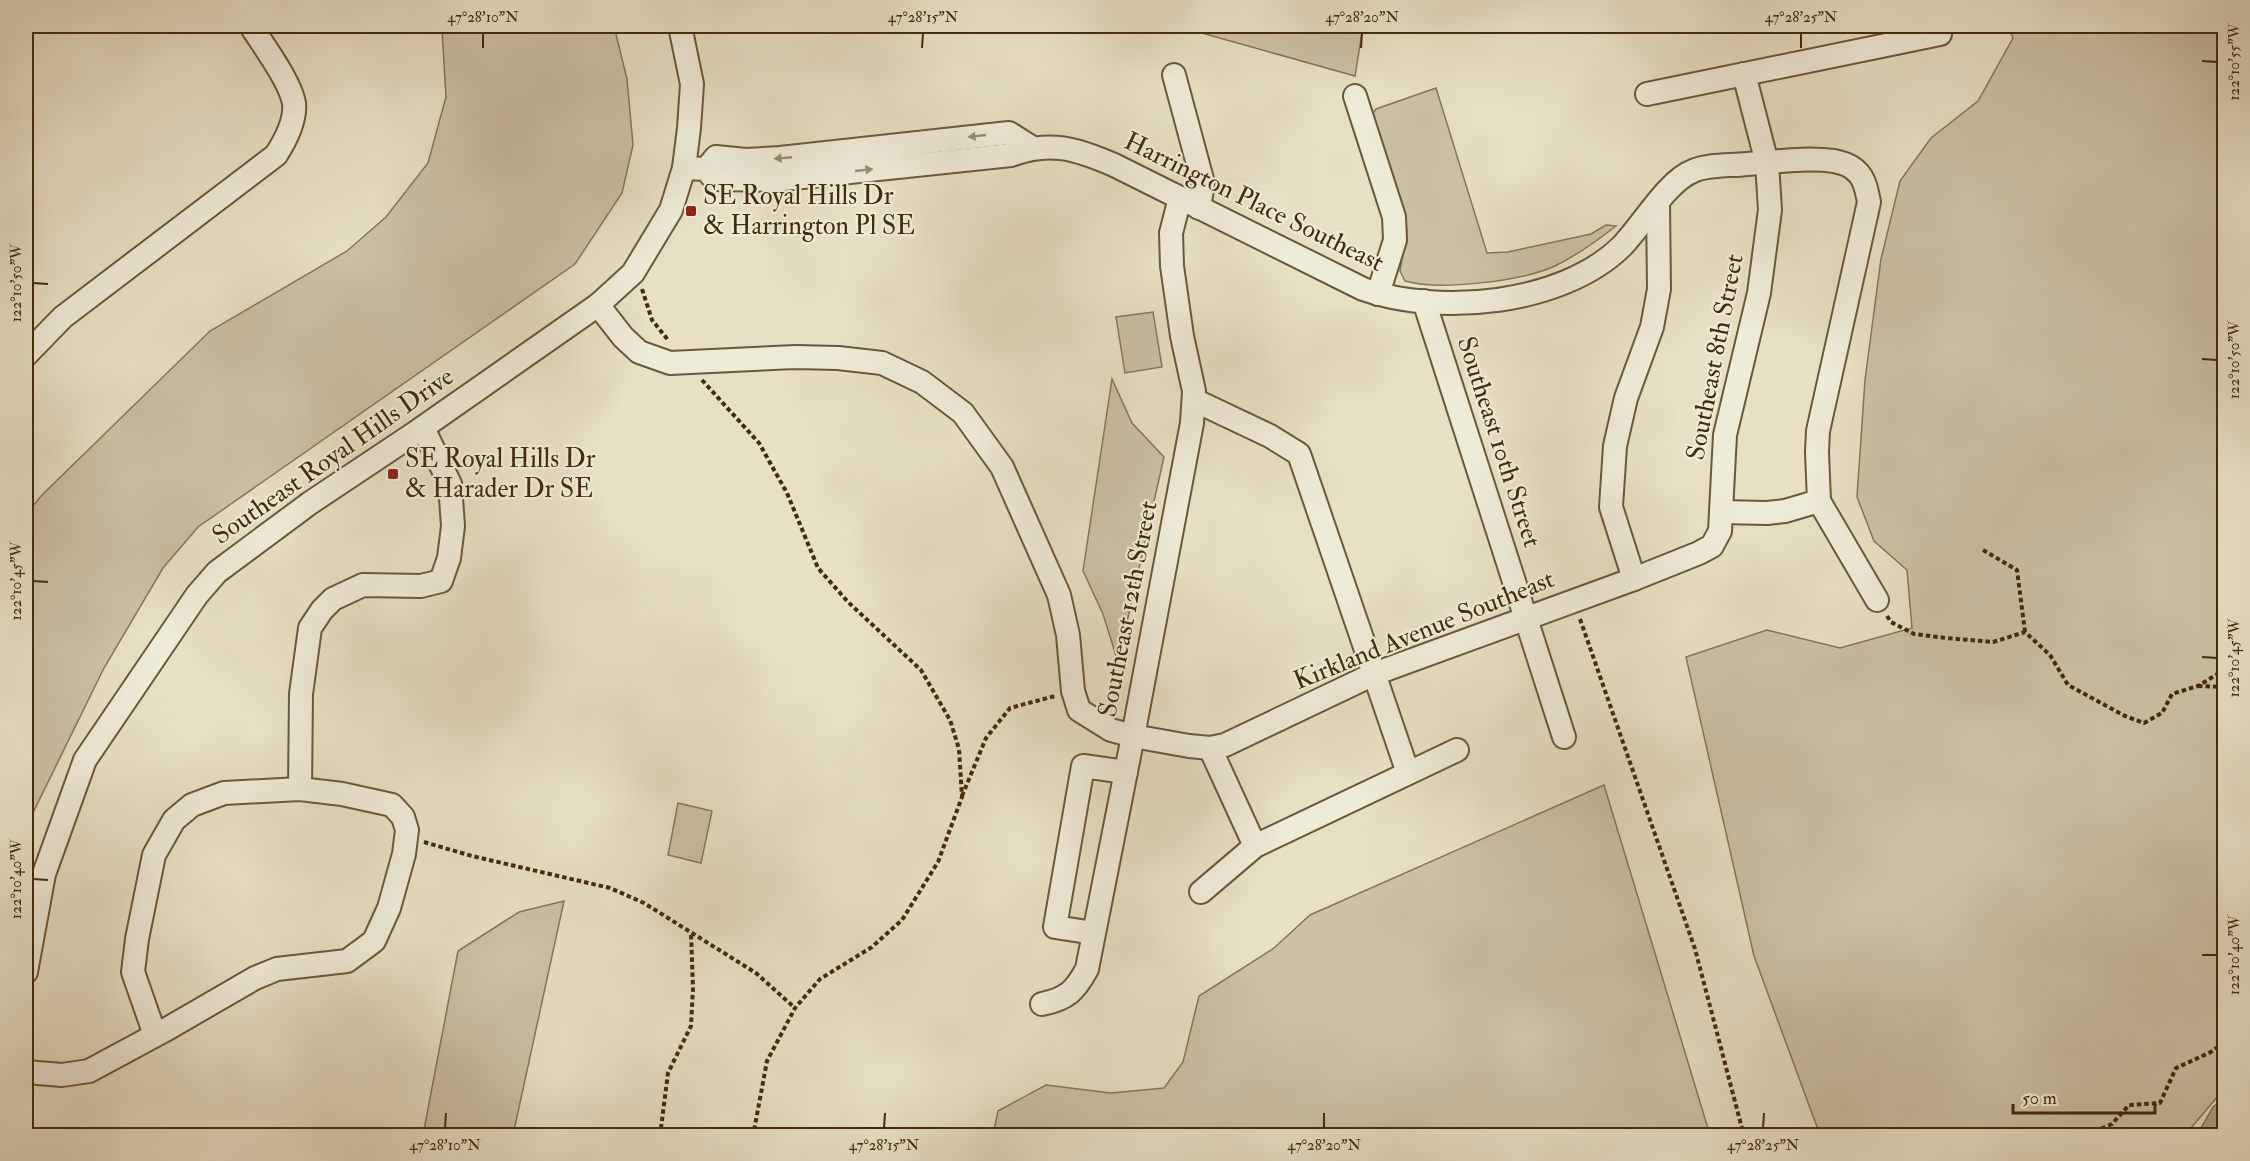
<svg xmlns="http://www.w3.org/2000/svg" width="2250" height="1161" viewBox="0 0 2250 1161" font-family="'IM FELL Double Pica',serif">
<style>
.green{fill:#cbc1a5;stroke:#877657;stroke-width:1.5}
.water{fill:#afa285;stroke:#847253;stroke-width:1.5}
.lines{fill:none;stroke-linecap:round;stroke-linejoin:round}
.minor-casing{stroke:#6c5838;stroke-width:26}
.path{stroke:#432b09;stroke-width:4;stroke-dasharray:4.5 3;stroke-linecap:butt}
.minor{stroke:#efebd9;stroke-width:22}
.oneway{fill:#998b71}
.ticks{fill:none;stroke:#432b09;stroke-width:2}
.poi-dot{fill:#8f2418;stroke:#efebd9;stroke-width:2}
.labels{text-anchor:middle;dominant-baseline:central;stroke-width:4.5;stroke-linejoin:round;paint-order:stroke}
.poi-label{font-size:26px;fill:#432b09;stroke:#efebd9;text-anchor:start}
.street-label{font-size:26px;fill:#432b09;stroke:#efebd9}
.neatline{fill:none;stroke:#432b09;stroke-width:2}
.ticks-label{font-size:15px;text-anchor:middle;fill:#432b09}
</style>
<rect width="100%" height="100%" fill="#e7e0c5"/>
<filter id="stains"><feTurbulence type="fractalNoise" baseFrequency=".00333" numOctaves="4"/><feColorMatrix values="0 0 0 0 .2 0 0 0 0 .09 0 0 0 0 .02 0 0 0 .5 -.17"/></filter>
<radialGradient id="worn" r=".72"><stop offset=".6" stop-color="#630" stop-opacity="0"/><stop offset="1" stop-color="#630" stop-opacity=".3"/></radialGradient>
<g class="green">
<polygon points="439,26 614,26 627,79 633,145 622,193 575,264 198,527 163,568 104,668 26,827 26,514 42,495 210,331 347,251 386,217 428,163 446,97 442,30"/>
<polygon points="1177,26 1363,26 1355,76"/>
<polygon points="2008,26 2224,26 2224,1089 2185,1135 1820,1135 1754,956 1686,657 1767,630 1840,648 1912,628 1907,570 1874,541 1857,497 1865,380 1881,259 1900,181 1931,138 1978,101 2013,38"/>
<path d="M1436,88L1487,253L1508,252L1591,234L1606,225L1616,226C1597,241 1577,255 1555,266C1522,281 1439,291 1405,281L1400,271L1407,231L1403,212L1371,116L1376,109Z"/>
<polygon points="1153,312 1162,367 1125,373 1116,317"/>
<polygon points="1112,379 1132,423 1164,457 1118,662 1103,614 1083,571"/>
<polygon points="1604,785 1710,1135 993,1135 998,1111 1046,1085 1111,1093 1164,1088 1183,1062 1199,996 1274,948 1310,915"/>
<polygon points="678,803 712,811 701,863 668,855"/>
<polygon points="564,901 513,1135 423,1135 458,951 519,912"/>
</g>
<polygon class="water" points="2224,1099 2224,1135 2197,1135 2213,1107"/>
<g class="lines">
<g class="minor-casing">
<g id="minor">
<polyline points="1174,75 1203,183 1199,208"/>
<polyline points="1647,94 1940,34"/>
<polyline points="1355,96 1394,217 1395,240 1378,294"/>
<path d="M684,168L706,169L714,179L774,180L1011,155C1050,140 1077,149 1114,165L1363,289C1439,316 1561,305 1621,247C1642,226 1667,181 1693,171C1709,164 1730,166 1747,164C1775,162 1806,157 1834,161C1839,162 1846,164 1851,167C1864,175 1866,187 1869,202L1818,431L1817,452L1819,501L1785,511L1767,513L1721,512"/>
<polyline points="706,169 716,157 746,160 780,158 1009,133 1031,147"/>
<polyline points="1424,301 1564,737"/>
<polyline points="598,305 623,337 639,352 670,363 795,357 838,358 882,363 922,382 963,413 1002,467 1059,595 1068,635 1073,691 1079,710 1111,730 1133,736 1189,746 1210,748 1225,745 1374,674 1634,579 1699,553 1712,546 1720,531 1725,435 1759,293 1770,210 1767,163 1744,74"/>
<path d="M26,355L63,317L276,155C285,141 296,121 294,103C290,81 263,45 251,26"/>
<polyline points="1194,400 1270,436 1299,454 1408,773"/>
<polyline points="1819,501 1877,600"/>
<polyline points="1634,579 1611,507 1615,446 1626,398 1652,327 1659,289 1658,203"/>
<polyline points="1210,748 1255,846"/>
<polyline points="300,789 301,694 310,628 322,610 333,599 363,585 421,586 441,581 449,558 453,526 450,484 423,428"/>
<polyline points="1201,892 1255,846 1457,750"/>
<polyline points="1094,933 1055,927 1083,766 1126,772"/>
<polyline points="26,972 44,874 85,760 197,595 217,572 310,503 415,433 598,305 633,273 671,210 684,168 689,128 692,84 680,26"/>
<path d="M1042,1004C1067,999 1075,991 1087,969L1133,736L1192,423L1194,391L1182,336L1172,266L1171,233L1180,198"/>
<polyline points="26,1072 62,1075 89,1071 167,1029 255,978 277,969 347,961 374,941 389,908 404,854 407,830 403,817 392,805 342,794 300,789 224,793 192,805 174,820 154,855 137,939 133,972 155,1035"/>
</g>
</g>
<g class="path">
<polyline points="642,289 652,320 668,340"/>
<polyline points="702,380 759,443 787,493 818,568 848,602 921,670 950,720 959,749 962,797 938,862 902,920 872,947 820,979 795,1008 767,1061 753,1136"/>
<polyline points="1983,550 2017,570 2025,632"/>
<polyline points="1887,616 1891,622 1914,634 1946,638 1993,642 2025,632 2050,655 2068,685 2125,716 2144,723 2162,713 2172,694 2198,686 2224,670"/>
<polyline points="1580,619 1695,949 1744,1136"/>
<polyline points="2198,686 2224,687"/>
<polyline points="962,796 986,738 1010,708 1055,696"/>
<polyline points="2224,801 2224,804"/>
<polyline points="424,842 472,856 610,888 644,903 756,973 795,1008"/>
<polyline points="2224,1014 2224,1018"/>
<polyline points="660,1136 668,1073 691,1026 693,988 691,933"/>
<polyline points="2051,1136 2064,1131 2089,1134 2112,1124 2129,1105 2160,1103 2176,1068 2211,1052 2224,1042"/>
</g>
<use href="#minor" class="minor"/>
</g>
<defs><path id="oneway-solid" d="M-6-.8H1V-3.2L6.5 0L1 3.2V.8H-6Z" transform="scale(1.5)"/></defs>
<g class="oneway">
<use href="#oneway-solid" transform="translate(977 136) rotate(174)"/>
<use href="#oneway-solid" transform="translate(783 158) rotate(175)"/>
<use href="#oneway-solid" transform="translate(864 170) rotate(-6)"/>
</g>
<path class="ticks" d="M483,48V33M922,48L923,33M1361,48L1362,33M1801,48V33M2202,61L2217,62M33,283L48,284M2202,359L2217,360M33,581L48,582M2202,657L2217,658M33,879L48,880M2202,955H2217M445,1128L446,1113M884,1128L885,1113M1324,1128V1113M1763,1128L1764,1113"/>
<g class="poi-dot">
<rect x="685" y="205" width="12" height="12" rx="3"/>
<rect x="387" y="468" width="12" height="12" rx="3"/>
</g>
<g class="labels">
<g class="poi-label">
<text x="703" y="196">SE Royal Hills Dr<tspan x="703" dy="30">&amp; Harrington Pl SE</tspan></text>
<text x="405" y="459">SE Royal Hills Dr<tspan x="405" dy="30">&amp; Harader Dr SE</tspan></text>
</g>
<g class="street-label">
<text transform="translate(1254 202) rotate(26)">Harrington Place Southeast</text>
<text transform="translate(1715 357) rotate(-79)">Southeast 8th Street</text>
<text transform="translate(1499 442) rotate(72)">Southeast 10th Street</text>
<text transform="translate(333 456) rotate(-35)">Southeast Royal Hills Drive</text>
<text transform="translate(1128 609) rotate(-79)">Southeast 12th Street</text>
<text transform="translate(1424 630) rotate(-22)">Kirkland Avenue Southeast</text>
</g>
</g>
<rect width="2250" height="1161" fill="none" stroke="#e7e0c5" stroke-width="66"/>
<path d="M2013 1104v9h142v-9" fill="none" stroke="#432b09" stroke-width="3"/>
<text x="2022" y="1104" font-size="18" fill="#432b09" stroke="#efebd9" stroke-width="4.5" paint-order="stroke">50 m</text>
<rect x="33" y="33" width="2184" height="1095" class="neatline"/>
<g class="ticks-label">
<text x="483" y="22">47°28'10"N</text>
<text x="923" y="22">47°28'15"N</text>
<text x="1362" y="22">47°28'20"N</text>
<text x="1801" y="22">47°28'25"N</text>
<text transform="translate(2234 62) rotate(-90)" y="5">122°10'55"W</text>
<text transform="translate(16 283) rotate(-90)" y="5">122°10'50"W</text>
<text transform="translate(2234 360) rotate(-90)" y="5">122°10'50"W</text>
<text transform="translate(16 581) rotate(-90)" y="5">122°10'45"W</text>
<text transform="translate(2234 658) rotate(-90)" y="5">122°10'45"W</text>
<text transform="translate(16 879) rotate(-90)" y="5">122°10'40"W</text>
<text transform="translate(2234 955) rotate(-90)" y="5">122°10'40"W</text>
<text x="445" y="1150">47°28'10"N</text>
<text x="884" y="1150">47°28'15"N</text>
<text x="1324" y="1150">47°28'20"N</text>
<text x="1763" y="1150">47°28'25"N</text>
</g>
<rect width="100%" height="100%" filter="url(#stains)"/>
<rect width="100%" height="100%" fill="url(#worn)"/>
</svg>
